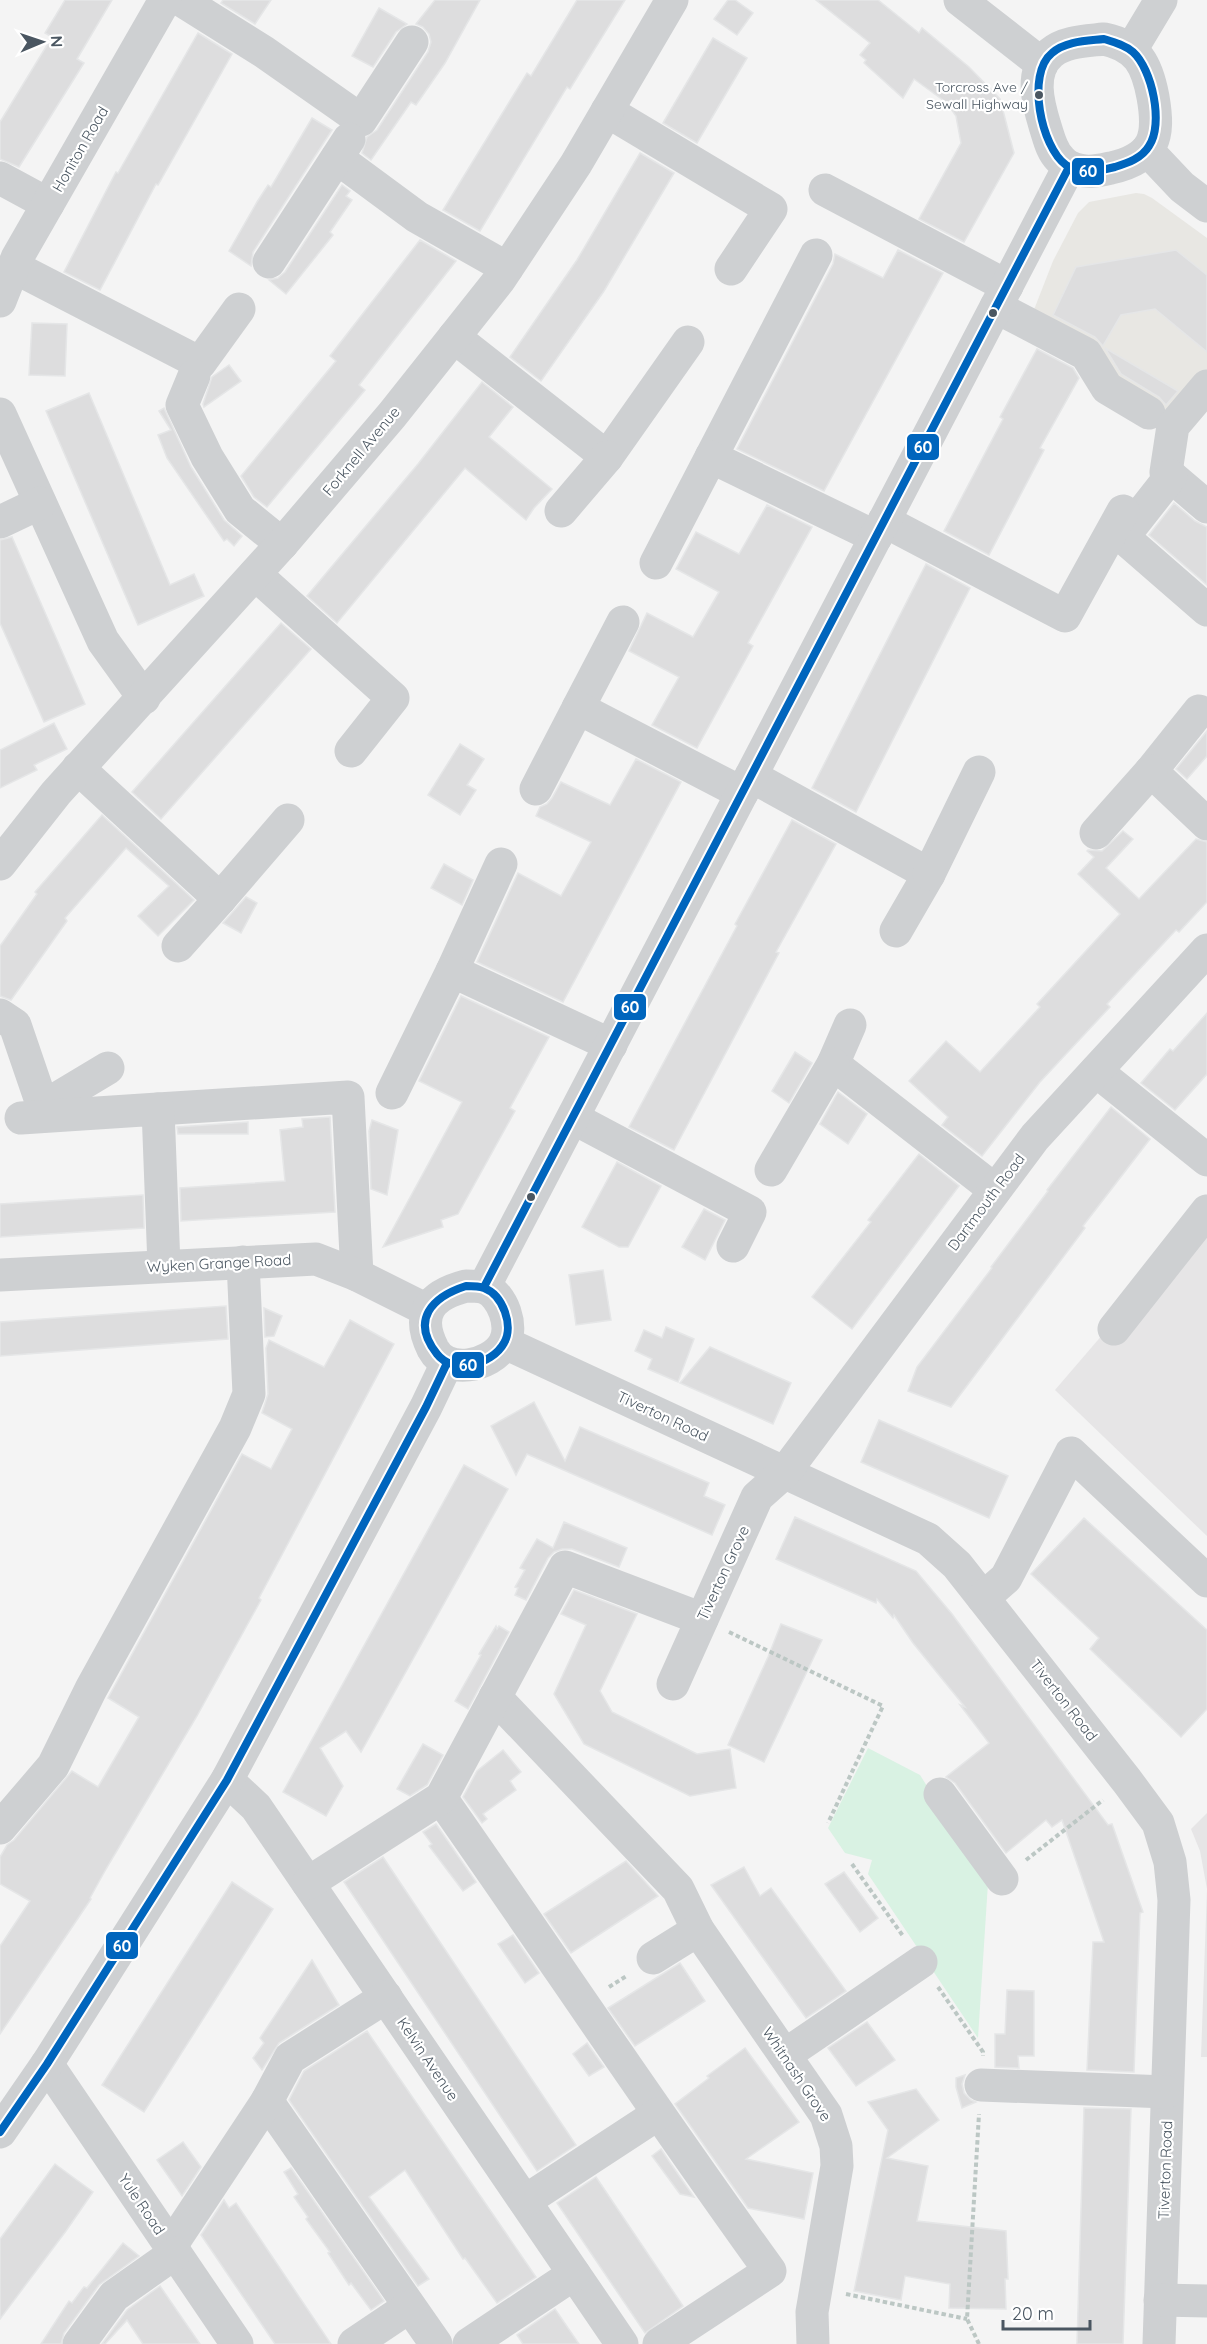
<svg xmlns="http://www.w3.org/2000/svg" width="1207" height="2344" viewBox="0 0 1207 2344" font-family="Quicksand,sans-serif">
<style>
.commercial{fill:#e8e7e3}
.education{fill:#e6e5e6}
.green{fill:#d9f2e3}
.building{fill:#ddddde;stroke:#e5e6e7;stroke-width:1.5}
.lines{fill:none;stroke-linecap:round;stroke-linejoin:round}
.path{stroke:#bcc7c4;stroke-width:4;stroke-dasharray:4.5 3;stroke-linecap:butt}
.minor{stroke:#ced0d2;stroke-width:33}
.bus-1-casing{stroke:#fff;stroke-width:12}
.bus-1{stroke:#0065bd;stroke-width:8}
.bus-dot{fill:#4a5661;stroke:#fff;stroke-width:2}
.labels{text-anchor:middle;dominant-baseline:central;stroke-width:4.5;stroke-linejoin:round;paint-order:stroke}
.bus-label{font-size:14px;fill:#4a5661;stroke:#fff;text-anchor:end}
.street-label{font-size:15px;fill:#4a5661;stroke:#fff}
.line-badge{stroke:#fff;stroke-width:2}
.badge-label{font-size:16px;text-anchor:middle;font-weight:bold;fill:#fff}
</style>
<rect width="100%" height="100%" fill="#f4f4f4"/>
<polygon class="commercial" points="1136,193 1144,194 1152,198 1207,238 1207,400 1173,414 1028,325 1053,261 1078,213 1089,202"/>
<g class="education">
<polygon points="1207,1213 1207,1536 1055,1390"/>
<polygon points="1207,1813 1207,2057 1201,2057 1207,1889 1200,1851 1191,1829"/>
</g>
<polygon class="green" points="868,1748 920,1775 988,1883 978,2038 868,1874 872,1860 845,1853 828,1828"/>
<g class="building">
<polygon points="65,0 112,0 77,59 84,63 19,167 0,159 0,122 52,37 45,33"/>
<polygon points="223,0 271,0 255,24 221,3"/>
<polygon points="435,0 480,0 445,63 416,105 411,102 371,160 362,153 367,137 377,130 428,52 431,42 429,34 423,27 416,24"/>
<polygon points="577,0 625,0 570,89 567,87 480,231 443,210 527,73 531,76"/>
<polygon points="728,0 735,0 753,13 737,35 714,19"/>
<polygon points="816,0 878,0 919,33 922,28 969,67 1000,99 1014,153 964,242 919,219 961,143 956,116 947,103 914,79 903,98 864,63 866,60 860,55 870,43"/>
<polygon points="379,8 407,24 396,32 373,67 352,56"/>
<polygon points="198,33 232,54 158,185 156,184 100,290 64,272 116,172 118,173"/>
<polygon points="713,38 747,58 697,143 663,123"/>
<polygon points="312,118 332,130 253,252 251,266 229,251 257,202 268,185 271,187"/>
<polygon points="640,153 674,173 604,291 541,381 510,357 577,260"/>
<polygon points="342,185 350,191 346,196 352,200 330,232 333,235 286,294 269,280 278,278 285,272"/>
<polygon points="420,240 456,261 359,385 365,390 267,507 254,497 241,476 336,361 330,356"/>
<polygon points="898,250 943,273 824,491 737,449 833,264 835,254 883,278"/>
<polygon points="1176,250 1207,275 1207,352 1155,309 1121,315 1103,346 1095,337 1053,315 1076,267"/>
<polygon points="32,323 67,324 65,376 29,375"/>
<polygon points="1105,348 1178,391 1166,405 1159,397 1121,374"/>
<polygon points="1037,349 1073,368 1079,378 1040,448 1044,450 989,555 944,531 1003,419 1000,417"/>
<polygon points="229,365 241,381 204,407 203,404 212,377"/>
<polygon points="482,382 513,407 489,437 552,489 534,508 526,520 465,468 337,623 307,596 418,464"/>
<polygon points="89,393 170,585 194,574 204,596 138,625 46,411"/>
<polygon points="164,408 191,467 224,520 242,536 234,546 227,539 224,541 167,458 158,435 171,430 159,411"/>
<polygon points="1174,503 1195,521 1207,527 1207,585 1149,535"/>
<polygon points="767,505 812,527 748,643 753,646 697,748 652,725 679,677 629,651 647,613 693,637 719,592 676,569 696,532 739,554"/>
<polygon points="12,537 85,704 44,722 0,623 0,540"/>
<polygon points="926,564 970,588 856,812 812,788"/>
<polygon points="281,623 311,649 161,819 132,792"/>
<polygon points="54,723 67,749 34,765 37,770 0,788 0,750"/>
<polygon points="1207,731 1207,756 1187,779 1176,769"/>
<polygon points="460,744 484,759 467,785 476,790 460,815 428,795"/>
<polygon points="636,759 681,782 563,1002 477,962 518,873 561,896 591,842 536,816 540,807 547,804 552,798 561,782 610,805"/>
<polygon points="102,815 194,900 158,936 138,916 169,886 126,848 65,918 67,921 11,1000 0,996 0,946 37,894 35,892"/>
<polygon points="792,820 836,844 776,952 779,953 674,1150 629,1127 737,926 735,924"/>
<polygon points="1123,831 1133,839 1106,868 1139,899 1196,839 1207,842 1207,902 1179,932 1176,930 1107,1004 1110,1007 1040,1082 982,1156 942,1125 948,1117 909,1081 946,1041 980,1072 1040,1007 1037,1004 1120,914 1078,874 1094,857 1087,851 1088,850 1102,851"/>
<polygon points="444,864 473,880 462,905 431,888"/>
<polygon points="246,897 257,903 241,933 223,923"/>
<polygon points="461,996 549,1037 510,1108 515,1111 458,1214 441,1220 443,1227 383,1247 462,1102 419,1081"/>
<polygon points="1207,1013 1207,1074 1175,1110 1141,1083 1170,1049 1173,1051"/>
<polygon points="795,1052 812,1063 789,1103 772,1091"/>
<polygon points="838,1092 867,1114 848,1144 820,1124"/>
<polygon points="1111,1107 1150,1139 1083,1226 1085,1228 951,1407 908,1391 917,1367 992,1268 991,1267 1048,1191 1047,1190"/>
<polygon points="330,1117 335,1212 181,1221 180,1188 285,1181 280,1130 303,1127 302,1119"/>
<polygon points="372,1120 398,1130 387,1195 371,1189 369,1131"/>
<polygon points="248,1122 248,1134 178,1134 177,1127"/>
<polygon points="919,1154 959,1186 852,1329 812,1297 871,1222 868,1220"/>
<polygon points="617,1162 661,1186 628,1247 619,1247 582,1227"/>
<polygon points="143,1195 144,1228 0,1237 0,1204"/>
<polygon points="704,1209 725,1220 705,1260 682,1247"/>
<polygon points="603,1270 611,1320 576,1325 569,1275"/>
<polygon points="226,1306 228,1339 0,1356 0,1322"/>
<polygon points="264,1308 282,1316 274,1336 265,1337"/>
<polygon points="350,1320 394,1344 259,1598 261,1600 197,1716 106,1869 90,1898 91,1899 0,2034 0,1946 30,1901 0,1884 0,1857 7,1845 14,1840 72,1771 98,1787 139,1717 108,1698 242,1454 271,1469 292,1429 262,1413 268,1394 266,1348 269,1340 324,1367"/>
<polygon points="666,1327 694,1339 678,1382 648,1369 652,1359 635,1351 644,1330 662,1338"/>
<polygon points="710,1347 791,1383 773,1424 680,1383"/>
<polygon points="534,1402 565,1461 580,1427 709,1483 704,1496 725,1505 712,1535 527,1454 516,1475 491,1426"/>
<polygon points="879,1420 1008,1476 989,1518 861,1462"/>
<polygon points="464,1465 508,1489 361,1752 346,1731 320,1748 343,1786 326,1816 283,1792"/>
<polygon points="795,1517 916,1571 952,1614 1108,1825 1112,1824 1143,1912 1140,1913 1134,2072 1087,2070 1093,1942 1104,1942 1062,1820 1052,1827 1046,1820 1006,1853 955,1783 946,1777 989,1743 960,1705 965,1707 913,1643 894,1615 893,1618 877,1599 876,1603 776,1559"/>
<polygon points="1084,1518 1207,1630 1207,1709 1181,1737 1090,1649 1099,1638 1031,1574"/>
<polygon points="564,1522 627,1548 619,1567 572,1549 562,1549 554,1552 548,1558 526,1600 515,1595 518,1588 515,1587 525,1570 520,1568 537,1539 553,1548"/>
<polygon points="574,1590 637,1614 600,1691 612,1712 697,1754 730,1749 736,1788 690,1796 584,1744 554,1694 586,1625 561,1614"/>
<polygon points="781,1624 822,1640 764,1762 728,1745 768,1657"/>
<polygon points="496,1626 497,1629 499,1626 509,1632 468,1709 455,1701 481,1655 479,1654"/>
<polygon points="423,1744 443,1755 427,1785 410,1796 397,1789"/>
<polygon points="503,1750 521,1772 510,1781 516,1790 483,1814 487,1819 482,1823 463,1797 477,1771"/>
<polygon points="436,1824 476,1882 463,1891 429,1846 432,1844 423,1832"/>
<polygon points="383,1857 576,2145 537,2171 344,1882"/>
<polygon points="626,1861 658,1896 571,1953 544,1914"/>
<polygon points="744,1867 760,1896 771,1888 846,1991 806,2018 711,1885"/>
<polygon points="844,1872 878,1918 860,1932 825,1884"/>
<polygon points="232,1882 273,1909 144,2112 102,2085"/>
<polygon points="513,1935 539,1973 525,1983 498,1944"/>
<polygon points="312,1960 339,2005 279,2043 262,2070 253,2058 264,2043 260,2038"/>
<polygon points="680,1963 705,2001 635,2046 608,2008"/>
<polygon points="1007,1990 1034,1991 1034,2056 1018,2056 1019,2068 995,2067 995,2034 1005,2034"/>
<polygon points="867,2022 895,2060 856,2086 828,2048"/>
<polygon points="367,2031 536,2277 497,2303 465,2258 463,2259 405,2170 369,2197 429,2279 418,2286 289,2100 304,2071"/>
<polygon points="587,2043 604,2067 589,2076 573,2054"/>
<polygon points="745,2048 799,2122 746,2159 813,2173 804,2219 748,2208 675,2104 709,2078 707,2076"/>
<polygon points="965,2075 962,2084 964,2093 971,2100 976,2102 962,2108 956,2087 956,2078"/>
<polygon points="916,2089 939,2120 887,2158 928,2166 917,2221 1006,2231 1008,2279 1005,2279 1006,2309 949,2308 950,2284 905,2276 901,2300 854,2291 888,2130 868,2102"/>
<polygon points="1084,2108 1131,2109 1123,2344 1077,2344"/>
<polygon points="183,2142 201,2167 182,2196 157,2160"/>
<polygon points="661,2149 671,2164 694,2197 680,2194 652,2156"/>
<polygon points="55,2164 93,2192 66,2231 0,2319 0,2239"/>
<polygon points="291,2168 384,2301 371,2310 351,2283 349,2285 328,2253 330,2252 306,2219 308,2217 294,2197 298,2194 284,2172"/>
<polygon points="596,2177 683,2306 645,2333 557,2203"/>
<polygon points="224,2200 229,2208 236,2203 331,2344 275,2344 201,2235"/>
<polygon points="123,2243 139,2256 99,2285 64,2333 61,2344 41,2344 69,2301 72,2303 84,2287 87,2288"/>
<polygon points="160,2286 200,2344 143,2344 127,2320 105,2344 102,2344 127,2310"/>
<polygon points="555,2309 579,2344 523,2344 517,2335"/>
</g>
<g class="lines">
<g class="path">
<polyline points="729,1632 883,1706 828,1823"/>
<polyline points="1026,1860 1103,1800"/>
<polyline points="852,1864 903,1936"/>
<polyline points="609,1987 628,1975"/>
<polyline points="938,1987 983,2052 983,2056"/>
<polyline points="846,2294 967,2319"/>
<polyline points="979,2344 967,2319 979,2114"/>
</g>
<g class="minor">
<polyline points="181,0 264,52 361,120 412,42"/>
<polyline points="960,0 1042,64"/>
<path d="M1104,39C1138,46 1147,65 1153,97C1160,137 1155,158 1111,168C1101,170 1090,173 1080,170C1072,169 1065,165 1060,159C1051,150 1049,138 1045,126C1038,103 1029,71 1051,53C1065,41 1087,41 1104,39Z"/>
<polyline points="1131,50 1161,0"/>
<polyline points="607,111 771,209 731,269"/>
<polyline points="1147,150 1182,187 1207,206"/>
<polyline points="337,158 417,217 507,268"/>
<polyline points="0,178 48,204"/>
<polyline points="825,190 1007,286"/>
<polyline points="816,255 711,457 876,537"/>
<polyline points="269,262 349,139"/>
<polyline points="14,267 200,363 239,309"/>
<polyline points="0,301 17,258 165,0"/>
<polyline points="996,307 1086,354 1107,388 1149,413"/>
<polyline points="454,337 607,457 688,342"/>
<polyline points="194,376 182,405 207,457 240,510 282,544"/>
<polyline points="1207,386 1173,426 1166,472 1207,507"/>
<polyline points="0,414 103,641 144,698"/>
<polyline points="1171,476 1123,537 1207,610"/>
<polyline points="561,511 607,457"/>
<polyline points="884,521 1065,616 1123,511"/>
<polyline points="0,522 40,503"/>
<polyline points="656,563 711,457"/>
<polyline points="255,574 393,698 351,751"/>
<polyline points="578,708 623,622"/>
<polyline points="1199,711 1151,771 1207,824"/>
<polyline points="78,768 220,899 288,820"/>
<polyline points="751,776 929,874 896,931"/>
<polyline points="536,789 578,708 742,793"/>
<polyline points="1096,833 1151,771"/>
<polyline points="0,864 56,793 282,544 392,415 500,279 576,164 672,0"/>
<polyline points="929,874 979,772"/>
<polyline points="178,946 220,899"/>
<polyline points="452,971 501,864"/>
<polyline points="0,1015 15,1025 43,1107 108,1068"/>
<polyline points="850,1025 833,1064 995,1190"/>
<polyline points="1096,1071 1207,1160"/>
<polyline points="392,1093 452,971 611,1045"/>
<polyline points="158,1109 348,1097 357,1275"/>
<polyline points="21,1118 158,1109 164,1266"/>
<polyline points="573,1118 750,1212 733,1246"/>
<polyline points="771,1170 833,1064"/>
<polyline points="0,1275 316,1259 357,1275 427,1310"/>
<path d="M466,1286C472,1286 480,1286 485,1288C503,1295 514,1327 504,1344C490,1367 447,1375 433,1349C415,1313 431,1295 466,1286Z"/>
<polyline points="484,1287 1069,167"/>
<polyline points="1114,1329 1207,1211"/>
<polyline points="505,1343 928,1539 957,1565 1127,1781 1158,1823 1170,1862 1174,1900 1159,2344"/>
<polyline points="983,1598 1006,1578 1071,1453 1207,1581"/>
<polyline points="673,1684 757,1497 785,1472 1035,1137 1207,950"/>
<polyline points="495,1697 678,1889 698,1930 826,2115 836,2146 837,2166 812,2312 813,2344"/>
<polyline points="227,1780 256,1807 622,2344"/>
<polyline points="940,1794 1002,1879"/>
<path d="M441,1798C551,1955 657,2115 770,2271L659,2344"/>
<polyline points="0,1828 53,1766 91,1689 235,1428 249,1394 243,1262"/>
<polyline points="308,1883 441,1798 565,1567 702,1619"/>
<polyline points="653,1958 698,1930"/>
<polyline points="785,2055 921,1962"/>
<polyline points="47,2064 237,2344"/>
<polyline points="981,2085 1167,2092"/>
<polyline points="267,2101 436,2344"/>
<polyline points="0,2132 47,2064 227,1780 426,1407 447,1363"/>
<polyline points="525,2201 658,2114"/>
<polyline points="171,2246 267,2101 290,2058 386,1997"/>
<polyline points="1160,2300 1207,2301"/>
<polyline points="79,2344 114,2296 175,2253"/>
<polyline points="354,2344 409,2307"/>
<polyline points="469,2344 574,2274"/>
</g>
<g class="bus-1-casing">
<g id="bus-1">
<path d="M1104,39C1114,42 1125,45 1133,52C1152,69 1164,124 1149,146C1142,158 1128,163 1115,167C1099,171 1080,175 1066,165C1041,147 1026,74 1052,53C1066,41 1087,41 1104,39Z"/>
<path d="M466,1286C472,1286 479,1286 484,1288C503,1295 514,1326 504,1343C492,1365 453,1375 437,1354C410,1320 432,1297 466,1286Z"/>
<polyline points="484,1287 1069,167"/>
<polyline points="0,2132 47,2064 227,1780 426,1407 447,1363"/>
</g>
</g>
<use href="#bus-1" class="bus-1"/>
</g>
<g class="bus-dot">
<circle cx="1039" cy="95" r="5"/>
<circle cx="993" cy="313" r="5"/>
<circle cx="531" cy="1197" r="5"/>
</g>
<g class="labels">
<g class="bus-label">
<text x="1028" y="87">Torcross Ave /<tspan x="1028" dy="17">Sewall Highway</tspan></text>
</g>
<g class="street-label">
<text transform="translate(80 149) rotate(-60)">Honiton Road</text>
<text transform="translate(361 451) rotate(-50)">Forknell Avenue</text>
<text transform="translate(986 1202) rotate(-53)">Dartmouth Road</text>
<text transform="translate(219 1263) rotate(-3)">Wyken Grange Road</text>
<text transform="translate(663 1416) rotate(25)">Tiverton Road</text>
<text transform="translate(723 1573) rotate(-65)">Tiverton Grove</text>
<text transform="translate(1064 1700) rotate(52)">Tiverton Road</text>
<text transform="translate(428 2059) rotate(56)">Kelvin Avenue</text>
<text transform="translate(797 2074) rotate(56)">Whitnash Grove</text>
<text transform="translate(1165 2170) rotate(-88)">Tiverton Road</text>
<text transform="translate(142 2204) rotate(56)">Yule Road</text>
</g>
</g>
<g class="line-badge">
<rect x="1071" y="157" width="34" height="29" rx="6" fill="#0065bd"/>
<rect x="906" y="433" width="34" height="28" rx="6" fill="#0065bd"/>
<rect x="613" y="993" width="34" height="28" rx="6" fill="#0065bd"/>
<rect x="451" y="1351" width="34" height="28" rx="6" fill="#0065bd"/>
<rect x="105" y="1931" width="34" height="29" rx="6" fill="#0065bd"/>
</g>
<g class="badge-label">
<text x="1088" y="177">60</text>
<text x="923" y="453">60</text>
<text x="630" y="1013">60</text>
<text x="468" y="1371">60</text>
<text x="122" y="1952">60</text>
</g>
<g transform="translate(42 42) rotate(88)" stroke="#ffffff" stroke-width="4.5" paint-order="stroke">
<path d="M0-4.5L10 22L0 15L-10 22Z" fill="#4a5661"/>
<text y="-9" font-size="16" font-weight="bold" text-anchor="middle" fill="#4a5661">N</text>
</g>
<path d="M1003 2320v9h87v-9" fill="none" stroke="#4a5661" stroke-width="3"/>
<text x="1012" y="2320" font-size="18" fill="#4a5661" stroke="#ffffff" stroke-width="4.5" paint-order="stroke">20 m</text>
</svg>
